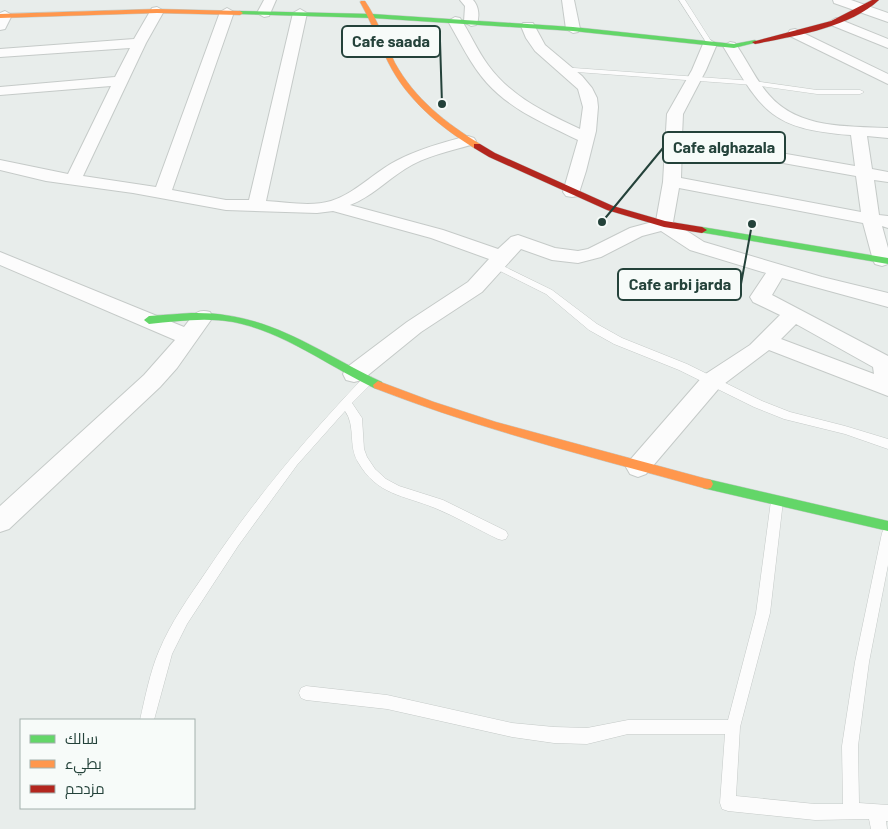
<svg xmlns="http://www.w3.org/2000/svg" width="888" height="829" viewBox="0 0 888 829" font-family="Barlow,Cairo,sans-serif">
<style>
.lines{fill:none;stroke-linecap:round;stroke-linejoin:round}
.lane-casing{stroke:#c5cac8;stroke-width:1}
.street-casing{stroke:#c5cac8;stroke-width:2}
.fast-casing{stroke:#c3cbc8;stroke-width:1}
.slow-casing{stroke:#c3cbc8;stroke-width:1}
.jam-casing{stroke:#c3cbc8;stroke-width:1}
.lane{fill:#fcfcfc;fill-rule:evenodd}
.street{fill:#fcfcfc;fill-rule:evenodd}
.fast{fill:#63d668;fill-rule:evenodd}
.slow{fill:#ff974d;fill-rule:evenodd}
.jam{fill:#b3261e;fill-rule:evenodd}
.leader{fill:none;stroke:#24423a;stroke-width:2}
.callout-dot{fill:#24423a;stroke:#f7fbf9;stroke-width:2}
.callout{fill:#f7fbf9;stroke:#24423a;stroke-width:2}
.callout-label{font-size:16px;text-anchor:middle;font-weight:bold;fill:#24423a}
</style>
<rect width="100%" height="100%" fill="#e8edeb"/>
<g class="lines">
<g class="lane-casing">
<g id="lane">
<polygon points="679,0 685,0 713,44 712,45 708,45"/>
<polygon points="560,67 754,81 817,90 860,90 864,92 860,94 817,94 754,85 563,71 559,69"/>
<polygon points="495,262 552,290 597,324 622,338 687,364 762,401 790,412 845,426 888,439 888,449 845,434 784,419 754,407 679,370 614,344 589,330 546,294 492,267 490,265"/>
<path d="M368,376L372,377L373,380L372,383L352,403L362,418L364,449L367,457L375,469L386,479L399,486L443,500L506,531L508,535L506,539L502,540L498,539C477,529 457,517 435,508C403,495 377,495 358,462C348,446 356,426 345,411L297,465L238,546L187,624L172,654L154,720H140C145,698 150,672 159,651C171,622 189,597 206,572C253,501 305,439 364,377Z"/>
<polygon points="777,496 781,497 783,501 770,613 740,727 736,796 815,804 843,804 842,746 855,662 882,533 884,529 888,528 888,565 869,662 858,746 859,803 888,805 888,821 886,821 887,829 871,829 869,819 815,820 728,811 722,809 720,803 725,734 628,734 587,744 554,743 512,737 387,709 306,700 301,698 299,693 301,688 306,686 387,695 512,723 554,727 587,728 628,720 728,720 756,613 771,501 773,497"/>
</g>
</g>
<g class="street-casing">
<g id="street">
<polygon points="264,0 276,0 269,16 264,17 257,13"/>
<path d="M460,0H473C479,6 480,18 476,25L471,26L464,22L465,6Z"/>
<polygon points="562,0 574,0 580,29 578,32 573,33 566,29"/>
<polygon points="833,0 851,0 888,13 888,22 834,3"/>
<path d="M157,7L164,11L146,43L83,176L156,187L220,12L227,8L234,12L172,190L226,200H249L293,13L300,9L307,13L266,201C286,202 311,207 331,201C356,193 373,173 396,161C418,149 444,142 468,136L474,138L476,141L474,144C451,151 425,156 405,169C386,181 371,197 350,205L443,230L498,249L511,237L518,235L555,248L578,251L588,249L630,228L656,221L663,182L667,114L692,70L703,44L710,40L717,44L706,70L683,114L682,136L855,166L851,135C770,129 762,111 723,46L730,42L735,43C747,60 755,79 769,95C798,129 847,126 888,128V138L867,136L872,169L888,172V182L874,180L879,215L888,216V228L882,226L888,248V264L882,266L875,264L873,260L863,223L679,188L673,222L704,242L822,277L888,293V307L782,278L772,295L888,356V396L769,350L720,387L646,474L638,477L630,474L626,467L630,460L704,375L750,345L780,315L753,302L750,297L766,273L690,250L661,231L642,236L601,257L578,263L552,260L521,249L482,292L421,332L362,380L354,382L346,380L343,374L346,368L407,322L468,282L489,259L431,238L333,211L317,213L226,210L133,193L46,181L0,170V160L68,174L111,86L0,95V87L115,77L130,48L0,57V49L134,39L152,8ZM682,145L856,176L861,212L681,178ZM796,324L873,367L874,374L781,339Z"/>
<polygon points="5,11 12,15 5,29 0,30 0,13"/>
<path d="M455,17L460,18C470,33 477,50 488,65C511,97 546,113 580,129L583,107L578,89L535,51L526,38L521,26L523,23H533L545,45L582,76L592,88L597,98L598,107L596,131L586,171L578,196L572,197L566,196L563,192L578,140C546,124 511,110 487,83C471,65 460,42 448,21Z"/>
<polygon points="836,18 888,39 888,48 831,25 829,22"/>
<polygon points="795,29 888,74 888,84 790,36 788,33 790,30"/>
<path d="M0,252L184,327C192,317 196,308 210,312L213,317L177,368L160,387L9,529L0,532V506L144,375L175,340L0,265Z"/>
</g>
</g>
<g class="fast-casing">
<g id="fast">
<polygon points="240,11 372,14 573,27 734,44 755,40 758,42 734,48 573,31 372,18 238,14 238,12"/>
<polygon points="702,227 888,258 888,264 699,232 699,228"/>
<path d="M191,313C268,311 316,351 382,382L383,385L378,389L374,388C328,366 284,332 233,322C205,317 177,321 149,324L144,320L149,316Z"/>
<polygon points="707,479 888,521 888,531 707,489 703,488 701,484 703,480"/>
</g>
</g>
<g class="slow-casing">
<g id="slow">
<path d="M361,1H365C378,20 385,42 395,63C415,99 446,123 480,144V148H474C439,126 407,100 388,62C378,42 371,21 360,2Z"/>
<polygon points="157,9 240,11 243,13 240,15 157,13 0,18 0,14"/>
<path d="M378,381L434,402L496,422L707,479L711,480L713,484L711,488L707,489C595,458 482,430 374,388L373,385Z"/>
</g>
</g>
<g class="jam-casing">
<g id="jam">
<path d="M872,0H879C849,28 794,36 755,44L752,42L831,21Z"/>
<polygon points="474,144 480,144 495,153 613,206 665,221 702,227 707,230 702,233 664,227 607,210 489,157 474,148"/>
</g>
</g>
<use href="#lane" class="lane"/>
<use href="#street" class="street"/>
<use href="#fast" class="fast"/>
<use href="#slow" class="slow"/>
<use href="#jam" class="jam"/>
</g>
<path class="leader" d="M442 104L440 41M602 222L663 148M752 224L741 284"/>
<g class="callout-dot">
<circle cx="442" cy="104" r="5"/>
<circle cx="602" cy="222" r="5"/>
<circle cx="752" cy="224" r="5"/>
</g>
<g class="callout">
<rect x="342" y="26" width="98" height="31" rx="5"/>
<rect x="663" y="132" width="122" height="31" rx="5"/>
<rect x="618" y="269" width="123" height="31" rx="5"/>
</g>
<g class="callout-label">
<text x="391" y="47">Cafe saada</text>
<text x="724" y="153">Cafe alghazala</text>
<text x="680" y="290">Cafe arbi jarda</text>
</g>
<rect x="20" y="719" width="175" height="90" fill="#f7fbf9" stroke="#a3b1ad"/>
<rect x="30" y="735" width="25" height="8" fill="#63d668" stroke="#a3b1ad"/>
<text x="65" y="744" font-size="15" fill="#24423a">سالك</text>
<rect x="30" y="760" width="25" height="8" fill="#ff974d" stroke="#a3b1ad"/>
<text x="65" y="769" font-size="15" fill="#24423a">بطيء</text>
<rect x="30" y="785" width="25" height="8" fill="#b3261e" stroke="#a3b1ad"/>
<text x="65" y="794" font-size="15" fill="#24423a">مزدحم</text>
</svg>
